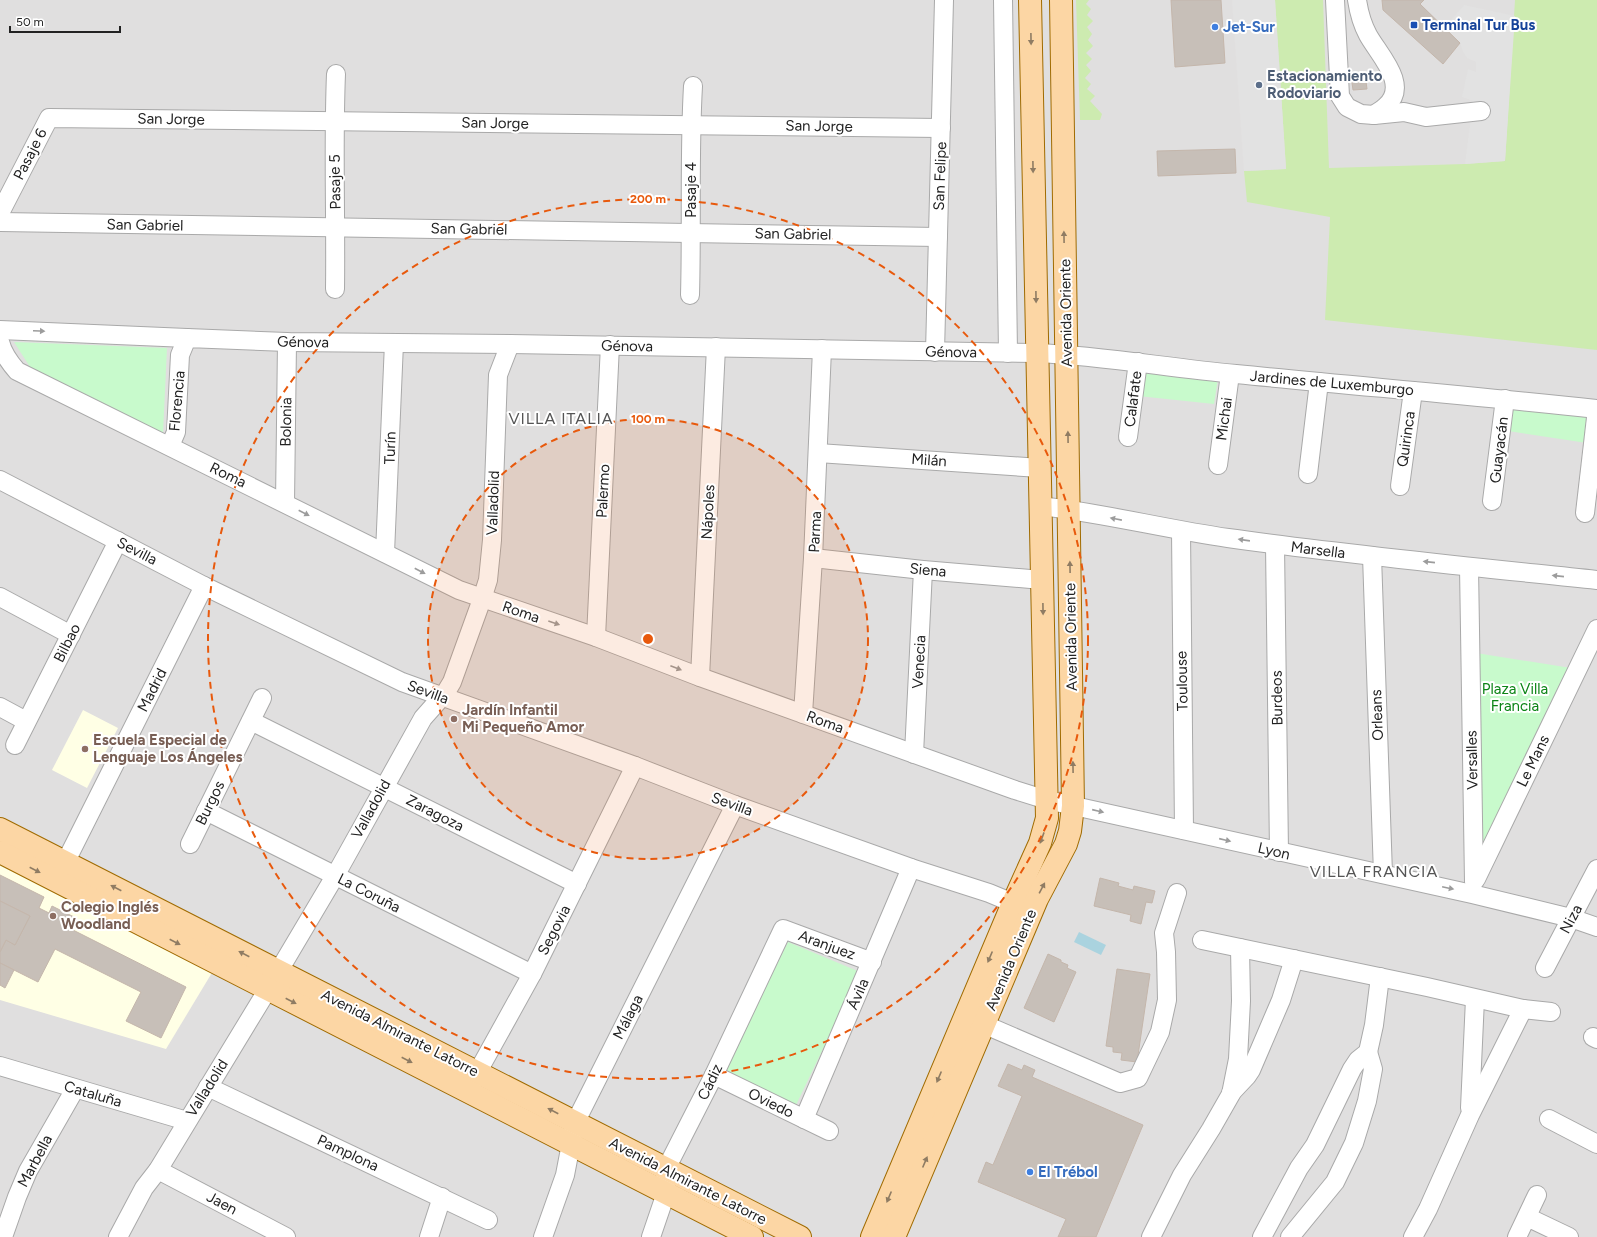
<svg xmlns="http://www.w3.org/2000/svg" width="1597" height="1237" viewBox="0 0 1597 1237" font-family="Figtree,sans-serif">
<style>
.residential{fill:#e0dfdf}
.education{fill:#ffffe5}
.grass{fill:#cdebb0}
.park{fill:#c8facc}
.parking{fill:#e2e2e2}
.water{fill:#aad3df}
.building{fill:#c7bfb8;stroke:#c4b6ab}
.lines{fill:none;stroke-linecap:round;stroke-linejoin:round}
.minor-casing{stroke:#a9a9a9;stroke-width:20}
.major-casing{stroke:#a06b00;stroke-width:24}
.minor{stroke:#fff;stroke-width:18}
.major{stroke:#fcd6a4;stroke-width:22}
.oneway{fill:#8f7c63}
.oneway2{fill:#9c9c9c}
.ring{fill:none;stroke:#e8590c;stroke-width:2;stroke-dasharray:7 5}
.transit-dot{fill:#1a4fb4;stroke:#fff;stroke-width:1.5}
.shop-dot{fill:#3f7fe0;stroke:#fff;stroke-width:1.5}
.service-dot{fill:#5c6f8a;stroke:#fff;stroke-width:1.5}
.education-dot{fill:#8d6e63;stroke:#fff;stroke-width:1.5}
.labels{text-anchor:middle;dominant-baseline:central;stroke-width:4;stroke-linejoin:round;paint-order:stroke}
.transit-label{font-size:15px;font-weight:bold;fill:#164399;stroke:#fff;text-anchor:start}
.shop-label{font-size:15px;font-weight:bold;fill:#366cbe;stroke:#fff;text-anchor:start}
.service-label{font-size:15px;font-weight:bold;fill:#4e5e75;stroke:#fff;text-anchor:start}
.street-label{font-size:15px;fill:#222;stroke:#fff}
.park-label{font-size:15px;fill:#0c8416;stroke:#fff}
.education-label{font-size:15px;font-weight:bold;fill:#785e54;stroke:#fff;text-anchor:start}
.neighbourhood-label{font-size:16px;letter-spacing:1px;fill:#555;stroke:#fff}
.centre{fill:#e8590c;stroke:#fff;stroke-width:2}
.ring-label{font-size:12px;text-anchor:middle;font-weight:bold;fill:#e8590c;stroke:#fff;stroke-width:4;stroke-linejoin:round;paint-order:stroke}
</style>
<rect width="100%" height="100%" fill="#f2efe9"/>
<rect class="residential" x="0" y="0" width="1597" height="1237"/>
<g class="education">
<polygon points="83,710 118,728 87,788 52,770"/>
<polygon points="0,862 213,971 166,1049 0,1000"/>
</g>
<g class="grass">
<polygon points="1076,0 1089,0 1086,4 1091,9 1087,15 1093,21 1087,27 1092,34 1088,40 1093,46 1086,53 1092,59 1086,65 1091,71 1085,78 1091,84 1087,89 1095,96 1090,101 1102,114 1100,120 1080,120"/>
<polygon points="1275,0 1323,0 1329,168 1465,164 1505,161 1515,0 1597,0 1597,350 1325,320 1330,217 1247,202 1244,171 1286,169"/>
</g>
<g class="park">
<polygon points="14,342 167,348 163,433 30,367"/>
<polygon points="1143,367 1219,372 1214,404 1138,396"/>
<polygon points="1512,404 1591,412 1587,443 1508,431"/>
<polygon points="1476,653 1571,668 1480,855"/>
<polygon points="788,942 860,972 796,1105 724,1071"/>
</g>
<g class="parking">
<polygon points="1232,0 1275,0 1286,169 1244,171"/>
<polygon points="1464,5 1515,16 1505,161 1465,164 1473,101 1462,97 1468,69 1476,72 1476,62 1467,58 1463,52 1460,43 1444,28"/>
</g>
<polygon class="water" points="1079,932 1106,945 1101,955 1074,942"/>
<g class="building">
<polygon points="1171,0 1221,0 1225,63 1175,67"/>
<polygon points="1382,0 1424,0 1420,4 1460,43 1443,64 1383,10"/>
<polygon points="1365,74 1367,89 1353,90 1351,76"/>
<polygon points="1235,149 1236,173 1158,176 1157,151"/>
<polygon points="0,875 44,897 39,908 49,913 52,906 74,917 69,928 186,987 161,1038 126,1021 141,992 55,949 38,982 0,963 0,952 6,940 15,945 30,916 0,901"/>
<polygon points="1100,878 1119,883 1118,886 1133,890 1134,886 1155,891 1152,903 1146,902 1141,924 1130,921 1131,915 1094,906"/>
<polygon points="0,901 30,916 15,945 6,940 0,952"/>
<polygon points="1048,954 1061,960 1061,962 1068,965 1067,968 1076,972 1054,1022 1024,1008"/>
<polygon points="0,963 14,970 5,988 0,985"/>
<polygon points="1117,969 1150,974 1137,1062 1121,1060 1122,1053 1113,1052 1113,1047 1106,1046"/>
<polygon points="1008,1064 1022,1070 1024,1065 1035,1070 1032,1077 1143,1125 1096,1237 1058,1237 1066,1219 978,1182 986,1162 993,1165 1022,1096 998,1086"/>
</g>
<g class="lines">
<g class="minor-casing">
<g id="minor">
<polyline points="1003,0 1008,353"/>
<polyline points="1335,0 1340,96 1347,107 1361,114 1374,115 1404,112 1426,117 1481,111"/>
<path d="M1357,0C1359,13 1362,24 1368,35C1379,55 1410,85 1386,106C1383,109 1378,112 1374,115"/>
<polyline points="0,213 49,118 941,128"/>
<polyline points="0,222 938,237"/>
<path d="M335,289C336,218 333,146 336,74"/>
<path d="M690,295C692,225 689,155 693,86"/>
<polyline points="0,330 187,338"/>
<path d="M0,342C3,354 9,362 17,371L459,590L596,637L700,677L1015,790L1047,800L1472,894L1571,918L1597,927"/>
<polyline points="935,352 944,0"/>
<polyline points="1128,437 1138,362"/>
<path d="M169,445L173,439L176,432L180,355L187,338L287,342L510,344L1037,353C1104,356 1169,368 1236,374C1356,386 1477,396 1597,409"/>
<polyline points="818,453 1040,468"/>
<polyline points="1218,465 1230,374"/>
<polyline points="1308,474 1319,382"/>
<polyline points="0,480 204,586 402,682 635,766 735,805 911,868 989,893 1013,903"/>
<polyline points="1400,486 1413,391"/>
<polyline points="1492,501 1505,399"/>
<polyline points="285,503 287,342"/>
<path d="M1040,506C1103,513 1165,529 1228,538C1351,555 1474,567 1597,580"/>
<polyline points="1585,513 1597,409"/>
<polyline points="1181,531 1184,830"/>
<polyline points="1275,545 1279,852"/>
<polyline points="385,553 394,343"/>
<polyline points="1372,556 1383,874"/>
<polyline points="813,558 923,570 1042,580"/>
<polyline points="1469,567 1474,882"/>
<polyline points="0,597 71,635"/>
<polyline points="596,637 610,345"/>
<polyline points="700,677 716,347"/>
<polyline points="0,707 26,721"/>
<polyline points="803,714 813,558 822,349"/>
<polyline points="251,721 577,884"/>
<polyline points="15,745 118,541"/>
<polyline points="914,754 923,570"/>
<polyline points="206,811 532,974"/>
<polyline points="190,844 262,698"/>
<polyline points="59,875 204,586"/>
<polyline points="1476,879 1597,629"/>
<polyline points="1202,940 1427,987 1523,1009 1551,1012"/>
<polyline points="1545,968 1597,869"/>
<polyline points="983,1024 1120,1083 1138,1078 1160,1032 1167,1000 1166,952 1164,933 1177,893"/>
<polyline points="1593,1037 1597,1039"/>
<polyline points="0,1066 187,1121"/>
<polyline points="714,1075 829,1131"/>
<polyline points="471,1084 532,974 635,766"/>
<polyline points="208,1087 488,1220"/>
<polyline points="1231,1093 1247,1076 1251,1070 1281,1000 1294,959"/>
<polyline points="1470,1108 1475,999"/>
<polyline points="804,1119 911,868"/>
<polyline points="1549,1119 1597,1144"/>
<polyline points="158,1170 286,1237"/>
<polyline points="1527,1217 1569,1237"/>
<polyline points="3,1237 17,1197 28,1171 75,1089"/>
<polyline points="118,1237 144,1188 158,1170 268,989 335,876 423,718 446,692 452,682 482,599 488,580 492,540 498,375 510,344"/>
<polyline points="429,1237 442,1197"/>
<polyline points="543,1237 565,1175 575,1123 735,805"/>
<polyline points="651,1237 666,1193 666,1169 714,1075 783,929 872,962"/>
<polyline points="1151,1237 1182,1175 1211,1129 1231,1094 1238,1059 1241,1001 1240,948"/>
<polyline points="1262,1237 1299,1168 1315,1145 1352,1069 1358,1060 1368,1052 1374,1025 1380,977"/>
<polyline points="1290,1237 1335,1182 1354,1143 1367,1101 1373,1069 1368,1052"/>
<polyline points="1413,1237 1428,1209 1470,1115 1523,1009"/>
<polyline points="1517,1237 1537,1195"/>
</g>
</g>
<g class="major-casing">
<g id="major">
<polyline points="0,829 800,1237"/>
<polyline points="0,852 752,1237"/>
<polyline points="872,1237 1013,903 1040,843 1047,818 1030,0"/>
<polyline points="894,1237 1037,899 1066,844 1070,831 1073,806 1061,0"/>
</g>
</g>
<use href="#minor" class="minor"/>
<use href="#major" class="major"/>
</g>
<defs><path id="oneway-solid" d="M-6-.8H1V-3.2L6.5 0L1 3.2V.8H-6Z"/></defs>
<g class="oneway">
<use href="#oneway-solid" transform="translate(1031 39) rotate(89)"/>
<use href="#oneway-solid" transform="translate(1033 167) rotate(89)"/>
<use href="#oneway-solid" transform="translate(1064 237) rotate(-91)"/>
<use href="#oneway-solid" transform="translate(1036 297) rotate(89)"/>
<use href="#oneway-solid" transform="translate(1068 437) rotate(-91)"/>
<use href="#oneway-solid" transform="translate(1070 567) rotate(-91)"/>
<use href="#oneway-solid" transform="translate(1043 609) rotate(89)"/>
<use href="#oneway-solid" transform="translate(1073 767) rotate(-91)"/>
<use href="#oneway-solid" transform="translate(1042 838) rotate(110)"/>
<use href="#oneway-solid" transform="translate(35 870) rotate(27)"/>
<use href="#oneway-solid" transform="translate(116 888) rotate(-153)"/>
<use href="#oneway-solid" transform="translate(1042 888) rotate(-62)"/>
<use href="#oneway-solid" transform="translate(175 942) rotate(27)"/>
<use href="#oneway-solid" transform="translate(244 954) rotate(-153)"/>
<use href="#oneway-solid" transform="translate(990 957) rotate(113)"/>
<use href="#oneway-solid" transform="translate(291 1001) rotate(27)"/>
<use href="#oneway-solid" transform="translate(407 1060) rotate(27)"/>
<use href="#oneway-solid" transform="translate(939 1077) rotate(113)"/>
<use href="#oneway-solid" transform="translate(553 1111) rotate(-152)"/>
<use href="#oneway-solid" transform="translate(925 1162) rotate(-67)"/>
<use href="#oneway-solid" transform="translate(889 1197) rotate(113)"/>
</g>
<g class="oneway2">
<use href="#oneway-solid" transform="translate(39 331) rotate(2)"/>
<use href="#oneway-solid" transform="translate(304 513) rotate(27)"/>
<use href="#oneway-solid" transform="translate(1116 519) rotate(-169)"/>
<use href="#oneway-solid" transform="translate(1244 540) rotate(-172)"/>
<use href="#oneway-solid" transform="translate(1429 562) rotate(-174)"/>
<use href="#oneway-solid" transform="translate(420 571) rotate(28)"/>
<use href="#oneway-solid" transform="translate(1558 576) rotate(-174)"/>
<use href="#oneway-solid" transform="translate(554 623) rotate(19)"/>
<use href="#oneway-solid" transform="translate(676 668) rotate(21)"/>
<use href="#oneway-solid" transform="translate(1098 811) rotate(13)"/>
<use href="#oneway-solid" transform="translate(1225 840) rotate(13)"/>
<use href="#oneway-solid" transform="translate(1448 888) rotate(12)"/>
</g>
<circle cx="648" cy="639" r="220" fill="#e8590c" fill-opacity=".12"/>
<g class="ring">
<circle cx="648" cy="639" r="220"/>
<circle cx="648" cy="639" r="440"/>
</g>
<rect class="transit-dot" x="1410" y="21" width="8" height="8" rx="2"/>
<g class="shop-dot">
<circle cx="1215" cy="27" r="4"/>
<circle cx="1030" cy="1172" r="4"/>
</g>
<circle class="service-dot" cx="1259" cy="85" r="4"/>
<g class="education-dot">
<circle cx="454" cy="719" r="4"/>
<circle cx="85" cy="749" r="4"/>
<circle cx="53" cy="916" r="4"/>
</g>
<g class="labels">
<g class="transit-label">
<text x="1422" y="25">Terminal Tur Bus</text>
</g>
<g class="shop-label">
<text x="1223" y="27">Jet-Sur</text>
<text x="1038" y="1172">El Trébol</text>
</g>
<g class="service-label">
<text x="1267" y="76">Estacionamiento<tspan x="1267" dy="17">Rodoviario</tspan></text>
</g>
<g class="street-label">
<text transform="translate(171 119) rotate(1)">San Jorge</text>
<text transform="translate(495 123) rotate(1)">San Jorge</text>
<text transform="translate(819 126) rotate(1)">San Jorge</text>
<text transform="translate(30 154) rotate(-63)">Pasaje 6</text>
<text transform="translate(940 176) rotate(-88)">San Felipe</text>
<text transform="translate(335 182) rotate(-91)">Pasaje 5</text>
<text transform="translate(691 190) rotate(-90)">Pasaje 4</text>
<text transform="translate(145 225) rotate(1)">San Gabriel</text>
<text transform="translate(469 229) rotate(1)">San Gabriel</text>
<text transform="translate(793 234) rotate(1)">San Gabriel</text>
<text transform="translate(1066 313) rotate(-91)">Avenida Oriente</text>
<text transform="translate(303 342) rotate(1)">Génova</text>
<text transform="translate(627 346) rotate(1)">Génova</text>
<text transform="translate(951 352) rotate(1)">Génova</text>
<text transform="translate(1332 383) rotate(5)">Jardines de Luxemburgo</text>
<text transform="translate(1133 399) rotate(-83)">Calafate</text>
<text transform="translate(177 401) rotate(-85)">Florencia</text>
<text transform="translate(1224 419) rotate(-82)">Michai</text>
<text transform="translate(286 422) rotate(-89)">Bolonia</text>
<text transform="translate(1406 439) rotate(-82)">Quirinca</text>
<text transform="translate(390 448) rotate(-88)">Turín</text>
<text transform="translate(1499 450) rotate(-83)">Guayacán</text>
<text transform="translate(929 460) rotate(4)">Milán</text>
<text transform="translate(228 475) rotate(26)">Roma</text>
<text transform="translate(603 491) rotate(-87)">Palermo</text>
<text transform="translate(493 503) rotate(-88)">Valladolid</text>
<text transform="translate(708 512) rotate(-87)">Nápoles</text>
<text transform="translate(815 532) rotate(-87)">Parma</text>
<text transform="translate(1318 550) rotate(7)">Marsella</text>
<text transform="translate(137 551) rotate(27)">Sevilla</text>
<text transform="translate(928 570) rotate(5)">Siena</text>
<text transform="translate(521 612) rotate(19)">Roma</text>
<text transform="translate(1071 637) rotate(-91)">Avenida Oriente</text>
<text transform="translate(67 643) rotate(-63)">Bilbao</text>
<text transform="translate(919 662) rotate(-87)">Venecia</text>
<text transform="translate(1182 681) rotate(-91)">Toulouse</text>
<text transform="translate(152 690) rotate(-63)">Madrid</text>
<text transform="translate(428 692) rotate(20)">Sevilla</text>
<text transform="translate(1277 698) rotate(-91)">Burdeos</text>
<text transform="translate(1377 715) rotate(-92)">Orleans</text>
<text transform="translate(825 722) rotate(20)">Roma</text>
<text transform="translate(1472 760) rotate(-91)">Versalles</text>
<text transform="translate(1533 761) rotate(-64)">Le Mans</text>
<text transform="translate(210 803) rotate(-64)">Burgos</text>
<text transform="translate(732 804) rotate(20)">Sevilla</text>
<text transform="translate(371 809) rotate(-61)">Valladolid</text>
<text transform="translate(435 813) rotate(27)">Zaragoza</text>
<text transform="translate(1274 851) rotate(13)">Lyon</text>
<text transform="translate(369 893) rotate(27)">La Coruña</text>
<text transform="translate(1571 919) rotate(-62)">Niza</text>
<text transform="translate(554 930) rotate(-63)">Segovia</text>
<text transform="translate(827 945) rotate(20)">Aranjuez</text>
<text transform="translate(1011 960) rotate(-67)">Avenida Oriente</text>
<text transform="translate(858 994) rotate(-67)">Ávila</text>
<text transform="translate(628 1017) rotate(-63)">Málaga</text>
<text transform="translate(400 1033) rotate(27)">Avenida Almirante Latorre</text>
<text transform="translate(710 1082) rotate(-64)">Cádiz</text>
<text transform="translate(207 1088) rotate(-58)">Valladolid</text>
<text transform="translate(93 1094) rotate(16)">Cataluña</text>
<text transform="translate(771 1103) rotate(26)">Oviedo</text>
<text transform="translate(348 1153) rotate(25)">Pamplona</text>
<text transform="translate(35 1161) rotate(-62)">Marbella</text>
<text transform="translate(688 1181) rotate(27)">Avenida Almirante Latorre</text>
<text transform="translate(222 1203) rotate(28)">Jaen</text>
</g>
<g class="park-label">
<text x="1515" y="689">Plaza Villa<tspan x="1515" dy="17">Francia</tspan></text>
</g>
<g class="education-label">
<text x="462" y="710">Jardín Infantil<tspan x="462" dy="17">Mi Pequeño Amor</tspan></text>
<text x="93" y="740">Escuela Especial de<tspan x="93" dy="17">Lenguaje Los Ángeles</tspan></text>
<text x="61" y="907">Colegio Inglés<tspan x="61" dy="17">Woodland</tspan></text>
</g>
<g class="neighbourhood-label">
<text x="561" y="418">VILLA ITALIA</text>
<text x="1374" y="871">VILLA FRANCIA</text>
</g>
</g>
<circle cx="648" cy="639" r="6" class="centre"/>
<g class="ring-label">
<text x="648" y="203">200 m</text>
<text x="648" y="423">100 m</text>
</g>
<path d="M10 26v6h110v-6" fill="none" stroke="#222222" stroke-width="2"/>
<text x="16" y="26" font-size="12" fill="#222222" stroke="#ffffff" stroke-width="3" paint-order="stroke">50 m</text>
</svg>
